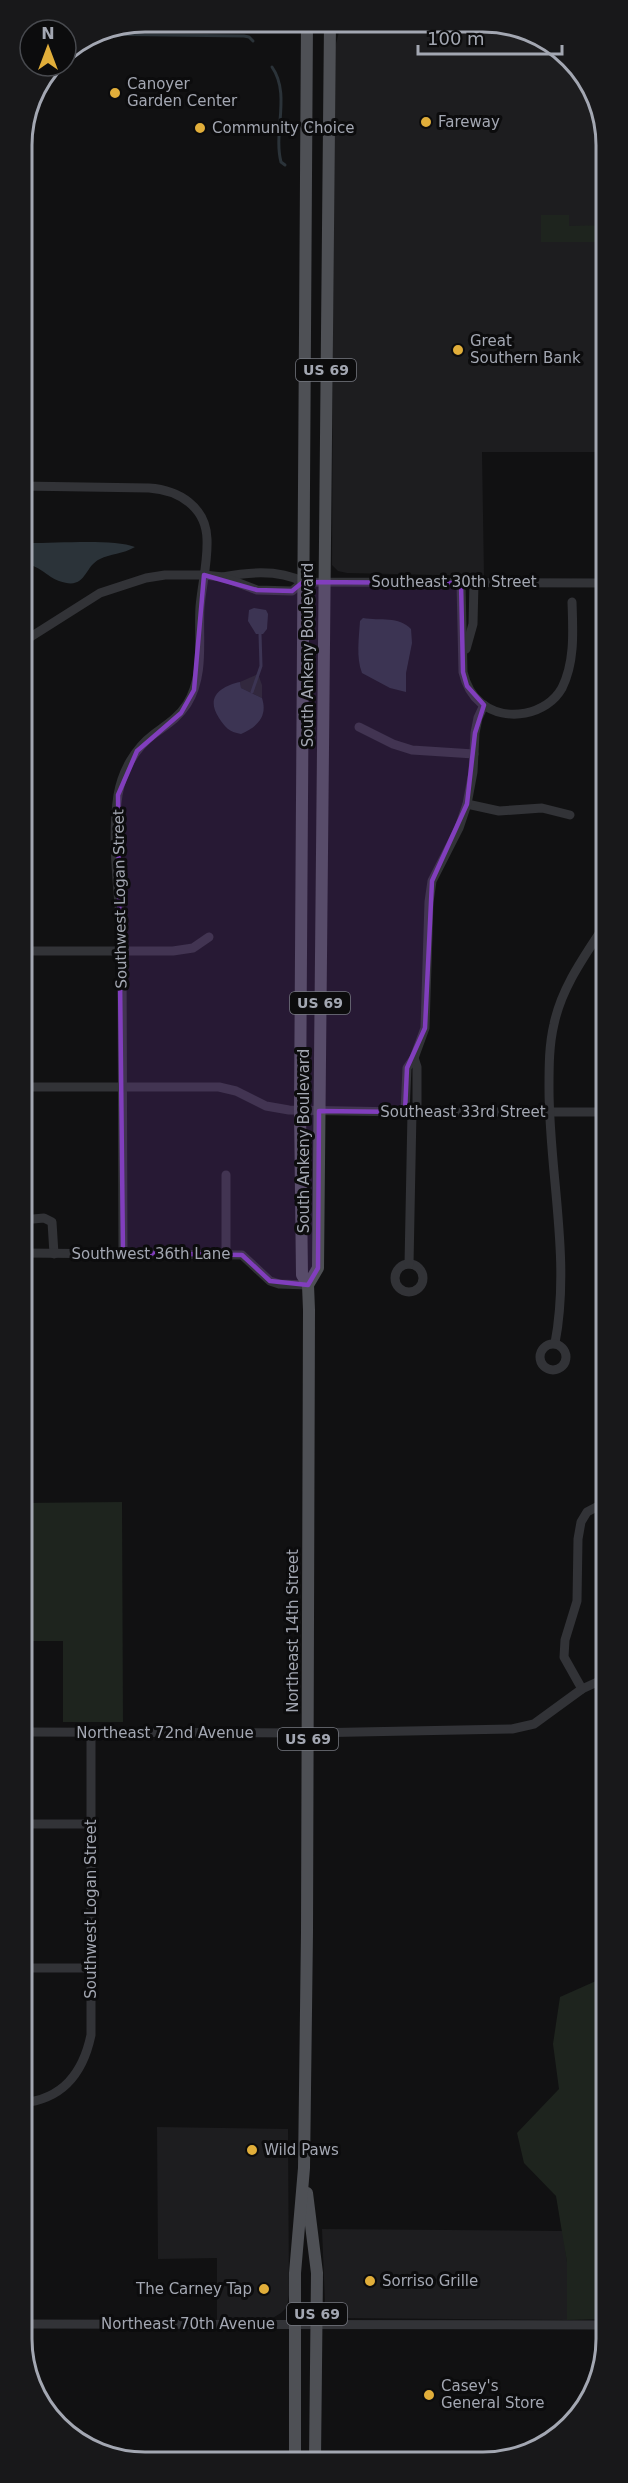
<svg xmlns="http://www.w3.org/2000/svg" width="628" height="2483" viewBox="0 0 628 2483" font-family="'DejaVu Sans',sans-serif">
<style>
.built{fill:#1d1d1f}
.green{fill:#1e241e}
.water{fill:#2b3339}
.lines{fill:none;stroke-linecap:round;stroke-linejoin:round}
.stream{stroke:#2b3339;stroke-width:3}
.minor{stroke:#323337;stroke-width:9}
.major{stroke:#4e5055;stroke-width:12}
.marked{fill:#813ebd;fill-opacity:0.2;stroke:#813ebd;stroke-width:4.5;stroke-linejoin:round}
.poi-dot{fill:#e1ae3a;stroke:#0c0c0d;stroke-width:2}
.labels{text-anchor:middle;dominant-baseline:central;stroke-width:6;stroke-linejoin:round;paint-order:stroke}
.shield{fill:#0c0c0d;stroke:#767880;stroke-width:1.5}
.shield-label{font-size:14px;font-weight:bold;fill:#a3a7b2}
.poi-label{font-size:15px;fill:#a3a7b2;stroke:#0c0c0d;text-anchor:start}
.street-label{font-size:15px;fill:#a3a7b2;stroke:#0c0c0d}
.rim{fill:none;stroke:#a3a7b2;stroke-width:3}
</style>
<rect width="100%" height="100%" fill="#111112"/>
<g class="built">
<polygon points="350,22 508,23 576,63 606,128 606,452 482,452 484,576 347,573 338,571 332,565 334,51 339,32"/>
<polygon points="157,2127 288,2129 289,2295 287,2307 281,2313 271,2319 217,2320 217,2258 158,2259"/>
<polygon points="322,2229 563,2231 567,2262 567,2320 340,2318 330,2313 325,2304"/>
</g>
<g class="green">
<polygon points="541,215 569,215 569,226 606,225 606,242 541,242"/>
<polygon points="258,674 262,685 262,698 241,688 240,682"/>
<polygon points="122,1502 123,1722 63,1722 63,1641 22,1641 22,1503"/>
<polygon points="607,1980 607,2319 567,2320 567,2262 556,2196 524,2163 517,2133 559,2089 553,2044 560,1997 596,1981"/>
</g>
<g class="water">
<path d="M21,543C49,544 113,538 135,547C123,554 110,554 100,559C83,567 87,591 59,581C45,576 37,562 21,565Z"/>
<polygon points="254,608 266,610 268,614 267,629 263,634 256,634 248,621 249,610"/>
<path d="M363,618C380,621 399,616 411,629L412,643L406,673V692L390,688L362,673C356,658 359,637 360,621Z"/>
<path d="M240,682L241,688L262,698C268,717 257,727 241,734C229,732 225,727 219,718C205,697 221,686 240,682Z"/>
</g>
<g class="lines">
<g class="stream">
<polyline points="91,34 244,36 249,37 253,41"/>
<path d="M272,67C291,94 273,132 281,162L285,165"/>
<polyline points="252,692 261,666 260,634"/>
</g>
<g class="minor">
<path d="M21,486L149,488C179,490 206,507 207,539C208,562 202,584 200,607C198,639 205,675 187,704C178,718 166,725 154,734C134,749 122,772 118,795C110,848 121,902 122,954C123,1054 122,1154 123,1253"/>
<path d="M223,577C248,572 279,569 303,582L606,583"/>
<path d="M461,583L463,672C466,685 471,695 481,703C506,723 547,715 562,688C575,662 573,631 572,602"/>
<polyline points="21,643 100,593 146,578 165,575 204,575 223,577 257,590 292,591 303,582"/>
<polyline points="466,649 473,624 474,583"/>
<polyline points="359,727 393,744 412,750 474,754"/>
<polyline points="467,804 499,811 542,808 570,815"/>
<polyline points="22,951 173,951 193,948 209,937"/>
<polyline points="414,1058 417,1067 417,1112"/>
<polyline points="22,1087 219,1087 236,1091 266,1106 289,1110 402,1112 606,1112"/>
<polyline points="405,1112 407,1068 414,1058 425,1028 429,902 432,881 459,828 467,804 473,772 475,733 478,718 484,705"/>
<polyline points="226,1175 226,1253"/>
<polyline points="22,1220 44,1218 52,1222 54,1254"/>
<polyline points="22,1253 242,1255 270,1281 279,1284 308,1285"/>
<circle cx="409" cy="1278" r="14"/>
<polyline points="409,1264 412,1112"/>
<path d="M555,1343C571,1259 549,1173 549,1088C549,1066 549,1045 554,1024C562,986 586,954 606,923"/>
<circle cx="553" cy="1357" r="13"/>
<polyline points="582,1689 564,1657 565,1640 577,1601 578,1539 581,1522 587,1512 606,1502"/>
<polyline points="22,1732 308,1733 512,1729 534,1724 582,1689 606,1678"/>
<polyline points="22,1824 91,1824"/>
<polyline points="22,1968 90,1968"/>
<path d="M22,2103C63,2099 83,2073 91,2035V1733"/>
<polyline points="22,2324 607,2325"/>
</g>
<g class="major">
<polyline points="308,1285 318,1268 330,22"/>
<polyline points="307,2193 317,2273 315,2460"/>
<polyline points="295,2460 295,2273 304,2168 307,1932 309,1310 308,1285 302,1275 300,1110 307,22"/>
</g>
</g>
<path class="marked" d="M204,575L257,590L292,591L303,582L461,583L463,672L467,686L484,705L475,733L467,804L432,881L425,1028L407,1068L405,1112L319,1111L318,1268L308,1285L270,1281L242,1255L123,1253L118,795L137,751L181,713L194,690Z"/>
<g class="poi-dot">
<circle cx="115" cy="93" r="6"/>
<circle cx="426" cy="122" r="6"/>
<circle cx="200" cy="128" r="6"/>
<circle cx="458" cy="350" r="6"/>
<circle cx="252" cy="2150" r="6"/>
<circle cx="370" cy="2281" r="6"/>
<circle cx="264" cy="2289" r="6"/>
<circle cx="429" cy="2395" r="6"/>
</g>
<g class="labels">
<g class="shield">
<rect x="296" y="359" width="60" height="22" rx="4.5"/>
<rect x="290" y="992" width="60" height="22" rx="4.5"/>
<rect x="278" y="1728" width="60" height="22" rx="4.5"/>
<rect x="287" y="2303" width="60" height="22" rx="4.5"/>
</g>
<g class="shield-label">
<text x="326" y="370">US 69</text>
<text x="320" y="1003">US 69</text>
<text x="308" y="1739">US 69</text>
<text x="317" y="2314">US 69</text>
</g>
<g class="poi-label">
<text x="127" y="84">Canoyer<tspan x="127" dy="17">Garden Center</tspan></text>
<text x="438" y="122">Fareway</text>
<text x="212" y="128">Community Choice</text>
<text x="470" y="341">Great<tspan x="470" dy="17">Southern Bank</tspan></text>
<text x="264" y="2150">Wild Paws</text>
<text x="382" y="2281">Sorriso Grille</text>
<text x="252" y="2289" text-anchor="end">The Carney Tap</text>
<text x="441" y="2386">Casey's<tspan x="441" dy="17">General Store</tspan></text>
</g>
<g class="street-label">
<text x="454" y="582">Southeast 30th Street</text>
<text transform="translate(308 655) rotate(-90)">South Ankeny Boulevard</text>
<text transform="translate(120 899) rotate(-91)">Southwest Logan Street</text>
<text x="463" y="1112">Southeast 33rd Street</text>
<text transform="translate(304 1141) rotate(-90)">South Ankeny Boulevard</text>
<text x="151" y="1254">Southwest 36th Lane</text>
<text transform="translate(293 1631) rotate(-90)">Northeast 14th Street</text>
<text x="165" y="1733">Northeast 72nd Avenue</text>
<text transform="translate(91 1909) rotate(-90)">Southwest Logan Street</text>
<text x="188" y="2324">Northeast 70th Avenue</text>
</g>
</g>
<path d="M0 0H628V2483H0ZM145 32H483A113 113 0 0 1 596 145V2339A113 113 0 0 1 483 2452H145A113 113 0 0 1 32 2339V145A113 113 0 0 1 145 32Z" fill="#18181a" fill-rule="evenodd"/>
<path class="rim" d="M145 32H483A113 113 0 0 1 596 145V2339A113 113 0 0 1 483 2452H145A113 113 0 0 1 32 2339V145A113 113 0 0 1 145 32Z"/>
<g transform="translate(48 48)"><circle r="28" fill="#0c0c0d" stroke="#484a4f" stroke-width="1.5"/>
<path d="M0-4.5L10 22L0 15L-10 22Z" fill="#e1ae3a"/>
<text y="-9" font-size="16" font-weight="bold" text-anchor="middle" fill="#a3a7b2">N</text>
</g>
<path d="M418 45v9h144v-9" fill="none" stroke="#a3a7b2" stroke-width="3"/>
<text x="427" y="45" font-size="18" fill="#a3a7b2" stroke="#0c0c0d" stroke-width="4.5" paint-order="stroke">100 m</text>
</svg>
